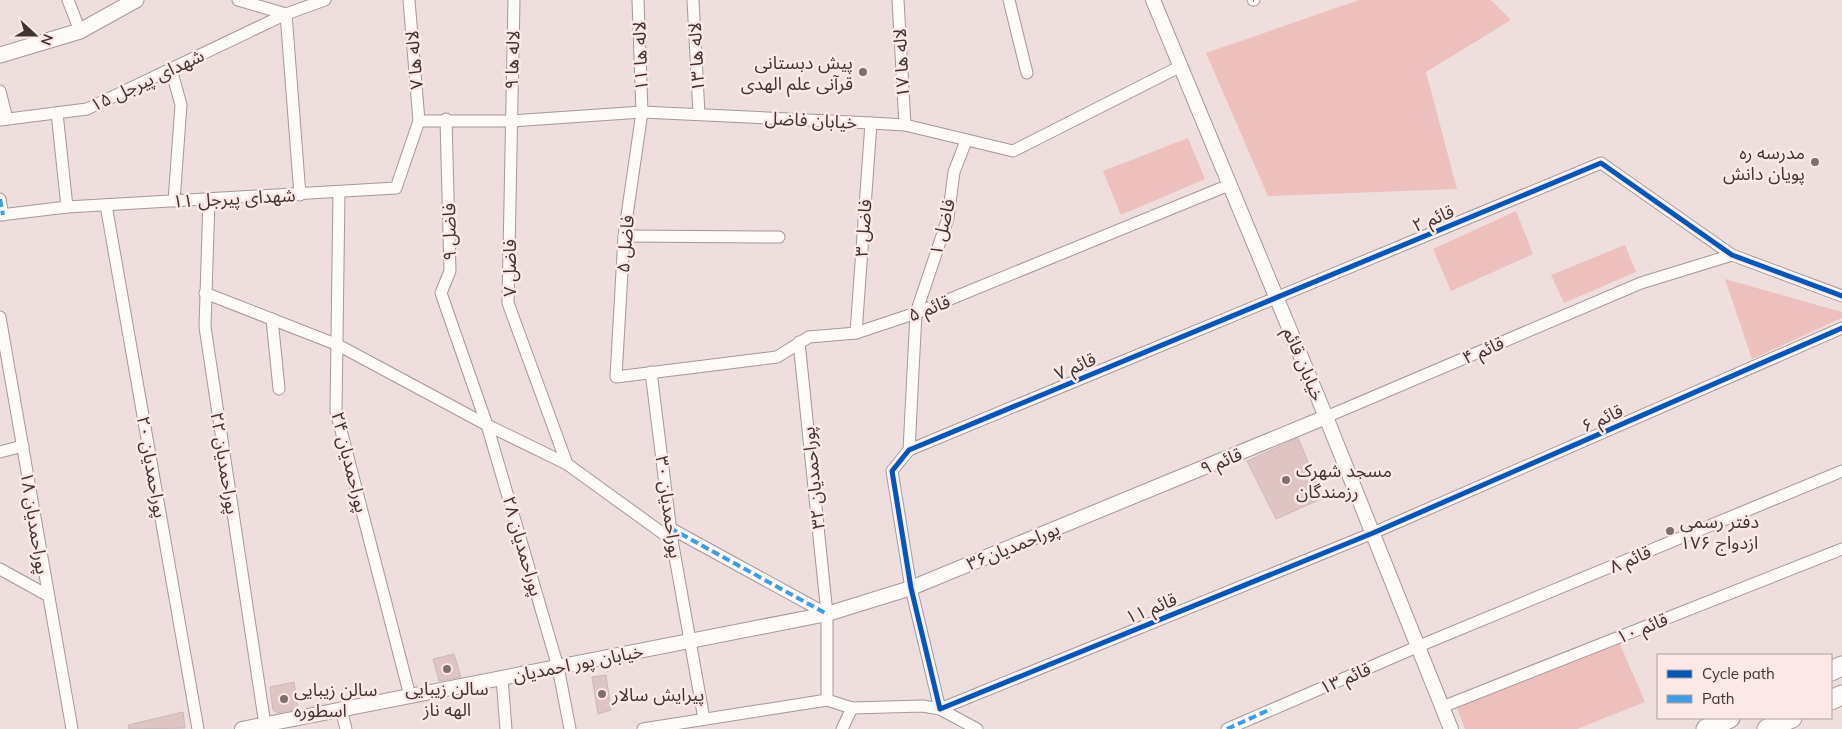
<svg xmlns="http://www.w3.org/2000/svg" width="1842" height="729" viewBox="0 0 1842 729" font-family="Mulish,'Noto Sans Arabic',sans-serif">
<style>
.green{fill:#edc0be}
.building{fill:#dec5c4;stroke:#c7baba}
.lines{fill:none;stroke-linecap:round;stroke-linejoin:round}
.minor-casing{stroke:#a59898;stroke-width:13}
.tertiary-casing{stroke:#a59898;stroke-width:16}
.secondary-casing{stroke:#a59898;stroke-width:17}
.trunk-casing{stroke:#a59898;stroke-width:21}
.minor{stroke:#fdfafa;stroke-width:11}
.tertiary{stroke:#fdfafa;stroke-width:14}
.secondary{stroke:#fdfafa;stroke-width:15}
.trunk{stroke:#fdfafa;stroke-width:19}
.quiet{stroke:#3f9de2;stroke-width:4;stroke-dasharray:8 4;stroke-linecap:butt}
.cycleway-casing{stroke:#fbe8e7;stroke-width:8}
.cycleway{stroke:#0057b8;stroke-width:5}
.poi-dot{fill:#7d706f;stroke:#fbe8e7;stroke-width:2}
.labels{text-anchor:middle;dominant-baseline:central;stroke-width:5;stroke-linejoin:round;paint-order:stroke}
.street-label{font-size:18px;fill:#403433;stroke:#fbe8e7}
.poi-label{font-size:18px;fill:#403433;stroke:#fbe8e7;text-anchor:start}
</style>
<rect width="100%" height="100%" fill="#efdede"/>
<g class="green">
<polygon points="1359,0 1491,0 1511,20 1426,72 1457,189 1268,196 1206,53"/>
<polygon points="1188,138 1205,179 1121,215 1103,171"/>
<polygon points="1516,211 1533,254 1451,291 1433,249"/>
<polygon points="1625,245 1636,272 1564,303 1551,275"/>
<polygon points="1725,279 1842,312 1842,318 1752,359"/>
<polygon points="1619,642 1645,702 1577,729 1465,729 1456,706"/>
</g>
<g class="building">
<polygon points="1298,438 1323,498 1276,519 1247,461"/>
<polygon points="454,654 461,677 439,681 433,659"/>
<polygon points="606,675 611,710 598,714 592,677"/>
<polygon points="294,682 298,709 277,713 273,710 270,687"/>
<polygon points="183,712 185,728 129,729 128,725"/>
</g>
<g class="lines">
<g class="minor-casing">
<g id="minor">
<polyline points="68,0 80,31"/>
<polyline points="238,0 286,14"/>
<polyline points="514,0 508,303 567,464"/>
<polyline points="638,0 642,112 624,236 616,377 777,357 809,337 856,333 916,313 1229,185"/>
<polyline points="693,0 699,114"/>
<polyline points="898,0 905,125"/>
<polyline points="1009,0 1027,73"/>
<polyline points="1253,0 1254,0"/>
<polyline points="286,14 300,195"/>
<polyline points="171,69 181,105 174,201"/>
<polyline points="0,91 7,119"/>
<polyline points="57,113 67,207"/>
<polyline points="446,119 450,271 441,293 487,425 558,667 570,729"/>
<polyline points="0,120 87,109 286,14 325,0"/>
<polyline points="419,121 511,121 642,112 871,123 905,125 1013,151 1181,66"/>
<polyline points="339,192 336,411 410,696"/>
<polyline points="0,199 3,215"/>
<polyline points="209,199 205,327 265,725"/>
<polyline points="106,205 198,729"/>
<polyline points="0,215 67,207 396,188 419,121 409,0"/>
<polyline points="624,236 779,237"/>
<polyline points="205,293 338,345 487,425 567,464 672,540"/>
<polyline points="1842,296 1732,255 1601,163 909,450 892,471 911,588 940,709 1373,533 1842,328"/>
<polyline points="0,317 72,729"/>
<polyline points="272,319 279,389"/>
<polyline points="856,333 871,123"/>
<polyline points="799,342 827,614 827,700"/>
<polyline points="651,372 672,540 704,719"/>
<polyline points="1326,417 1641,283 1732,255"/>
<polyline points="909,450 916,313 948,218 954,172 966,141"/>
<polyline points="0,452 23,446"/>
<polyline points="670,528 827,614"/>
<polyline points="0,569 47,595"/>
<polyline points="502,678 506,729"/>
<polyline points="1442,707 1842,549"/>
<polyline points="341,709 346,729"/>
<polyline points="643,729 827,700 852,708 923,706 940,709 977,729"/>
<polyline points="842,729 852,708"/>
<polyline points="1227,729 1419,646 1842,471"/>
</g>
</g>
<g class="tertiary-casing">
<g id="tertiary">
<polyline points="1153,0 1326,417 1451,729"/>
<polyline points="242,729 827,614 911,588 1326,417"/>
</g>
</g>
<g class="secondary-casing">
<polyline id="secondary" points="0,55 80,31 136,0"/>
</g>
<g class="trunk-casing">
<g id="trunk">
<polyline points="1831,671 1842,666"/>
<polyline points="1831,700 1842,695"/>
<polyline points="1706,729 1730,718"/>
<polyline points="1767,729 1792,718"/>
</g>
</g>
<use href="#minor" class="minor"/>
<use href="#tertiary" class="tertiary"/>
<use href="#secondary" class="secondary"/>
<use href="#trunk" class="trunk"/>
<g class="quiet">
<polyline points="1253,0 1254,0"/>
<polyline points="0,199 3,215"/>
<polyline points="670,528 827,614"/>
<polyline points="1227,729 1271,709"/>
</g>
<g class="cycleway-casing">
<polyline id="cycleway" points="1842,296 1732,255 1601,163 909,450 892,471 911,588 940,709 1373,533 1842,328"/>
</g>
<use href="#cycleway" class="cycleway"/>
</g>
<g class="poi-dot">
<circle cx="863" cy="72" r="5"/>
<circle cx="1815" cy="162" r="5"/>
<circle cx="1286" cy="480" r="5"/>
<circle cx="1670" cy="531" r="5"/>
<circle cx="447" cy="669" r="5"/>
<circle cx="602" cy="694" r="5"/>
<circle cx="284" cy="699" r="5"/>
</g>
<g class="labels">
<g class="street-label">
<text transform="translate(640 56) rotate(-92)">لاله ها ۱۱</text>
<text transform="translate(696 57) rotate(-93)">لاله ها ۱۳</text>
<text transform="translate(414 60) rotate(-95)">لاله ها ۷</text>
<text transform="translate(512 60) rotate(-88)">لاله ها ۹</text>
<text transform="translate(901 63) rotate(-93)">لاله ها ۱۷</text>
<text transform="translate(147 80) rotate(-25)">شهدای پیرجل ۱۵</text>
<text transform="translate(811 120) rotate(3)">خیابان فاضل</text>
<text transform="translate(234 198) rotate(-3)">شهدای پیرجل ۱۱</text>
<text transform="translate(1433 218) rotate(-22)">قائم ۲</text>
<text transform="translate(942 227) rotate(-76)">فاضل ۱</text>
<text transform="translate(863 228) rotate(-86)">فاضل ۳</text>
<text transform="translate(449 232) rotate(-91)">فاضل ۹</text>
<text transform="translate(625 244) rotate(-85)">فاضل ۵</text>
<text transform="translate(509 268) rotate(-90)">فاضل ۷</text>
<text transform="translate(929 308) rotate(-21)">قائم ۵</text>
<text transform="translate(1483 350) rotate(-23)">قائم ۴</text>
<text transform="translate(1304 364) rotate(67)">خیابان قائم</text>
<text transform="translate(1075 366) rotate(-23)">قائم ۷</text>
<text transform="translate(1602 418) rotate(-24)">قائم ۶</text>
<text transform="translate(1221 461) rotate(-22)">قائم ۹</text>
<text transform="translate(350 462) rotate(76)">پوراحمدیان ۲۴</text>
<text transform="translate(225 463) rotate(81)">پوراحمدیان ۲۲</text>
<text transform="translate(152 467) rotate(80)">پوراحمدیان ۲۰</text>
<text transform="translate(813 478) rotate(-96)">پوراحمدیان ۳۲</text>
<text transform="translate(669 507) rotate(82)">پوراحمدیان ۳۰</text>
<text transform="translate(35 523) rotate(81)">پوراحمدیان ۱۸</text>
<text transform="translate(523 546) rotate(74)">پوراحمدیان ۲۸</text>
<text transform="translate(1013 546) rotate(-22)">پوراحمدیان۳۶</text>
<text transform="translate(1630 559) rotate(-23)">قائم ۸</text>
<text transform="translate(1151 608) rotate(-22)">قائم ۱۱</text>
<text transform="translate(1642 628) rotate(-22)">قائم ۱۰</text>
<text transform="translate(578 663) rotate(-11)">خیابان پور احمدیان</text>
<text transform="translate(1345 678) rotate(-23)">قائم ۱۳</text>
</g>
<g class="poi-label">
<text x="853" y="62" text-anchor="end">پیش دبستانی<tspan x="853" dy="21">قرآنی علم الهدی</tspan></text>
<text x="1805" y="152" text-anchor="end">مدرسه ره<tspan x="1805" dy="21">پویان دانش</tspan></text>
<text x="1296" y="470">مسجد شهرک<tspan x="1296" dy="21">رزمندگان</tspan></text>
<text x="1680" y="521">دفتر رسمی<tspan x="1680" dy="21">ازدواج ۱۷۶</tspan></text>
<text x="447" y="688" text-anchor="middle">سالن زیبایی<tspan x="447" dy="21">الهه ناز</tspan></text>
<text x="294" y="689">سالن زیبایی<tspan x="294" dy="21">اسطوره</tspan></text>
<text x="612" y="694">پیرایش سالار</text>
</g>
</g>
<rect x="1657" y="654" width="175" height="65" fill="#fbe8e7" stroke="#b0a09f"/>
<rect x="1667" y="670" width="25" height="8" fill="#0057b8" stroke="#b0a09f"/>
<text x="1702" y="679" font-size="15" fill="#403433">Cycle path</text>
<rect x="1667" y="695" width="25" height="8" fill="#3f9de2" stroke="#b0a09f"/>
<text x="1702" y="704" font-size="15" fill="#403433">Path</text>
<g transform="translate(35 35) rotate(111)" stroke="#fbe8e7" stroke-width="4" paint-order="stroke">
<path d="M0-4L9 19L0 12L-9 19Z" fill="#403433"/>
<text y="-8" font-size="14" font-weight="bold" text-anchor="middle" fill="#403433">N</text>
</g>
</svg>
